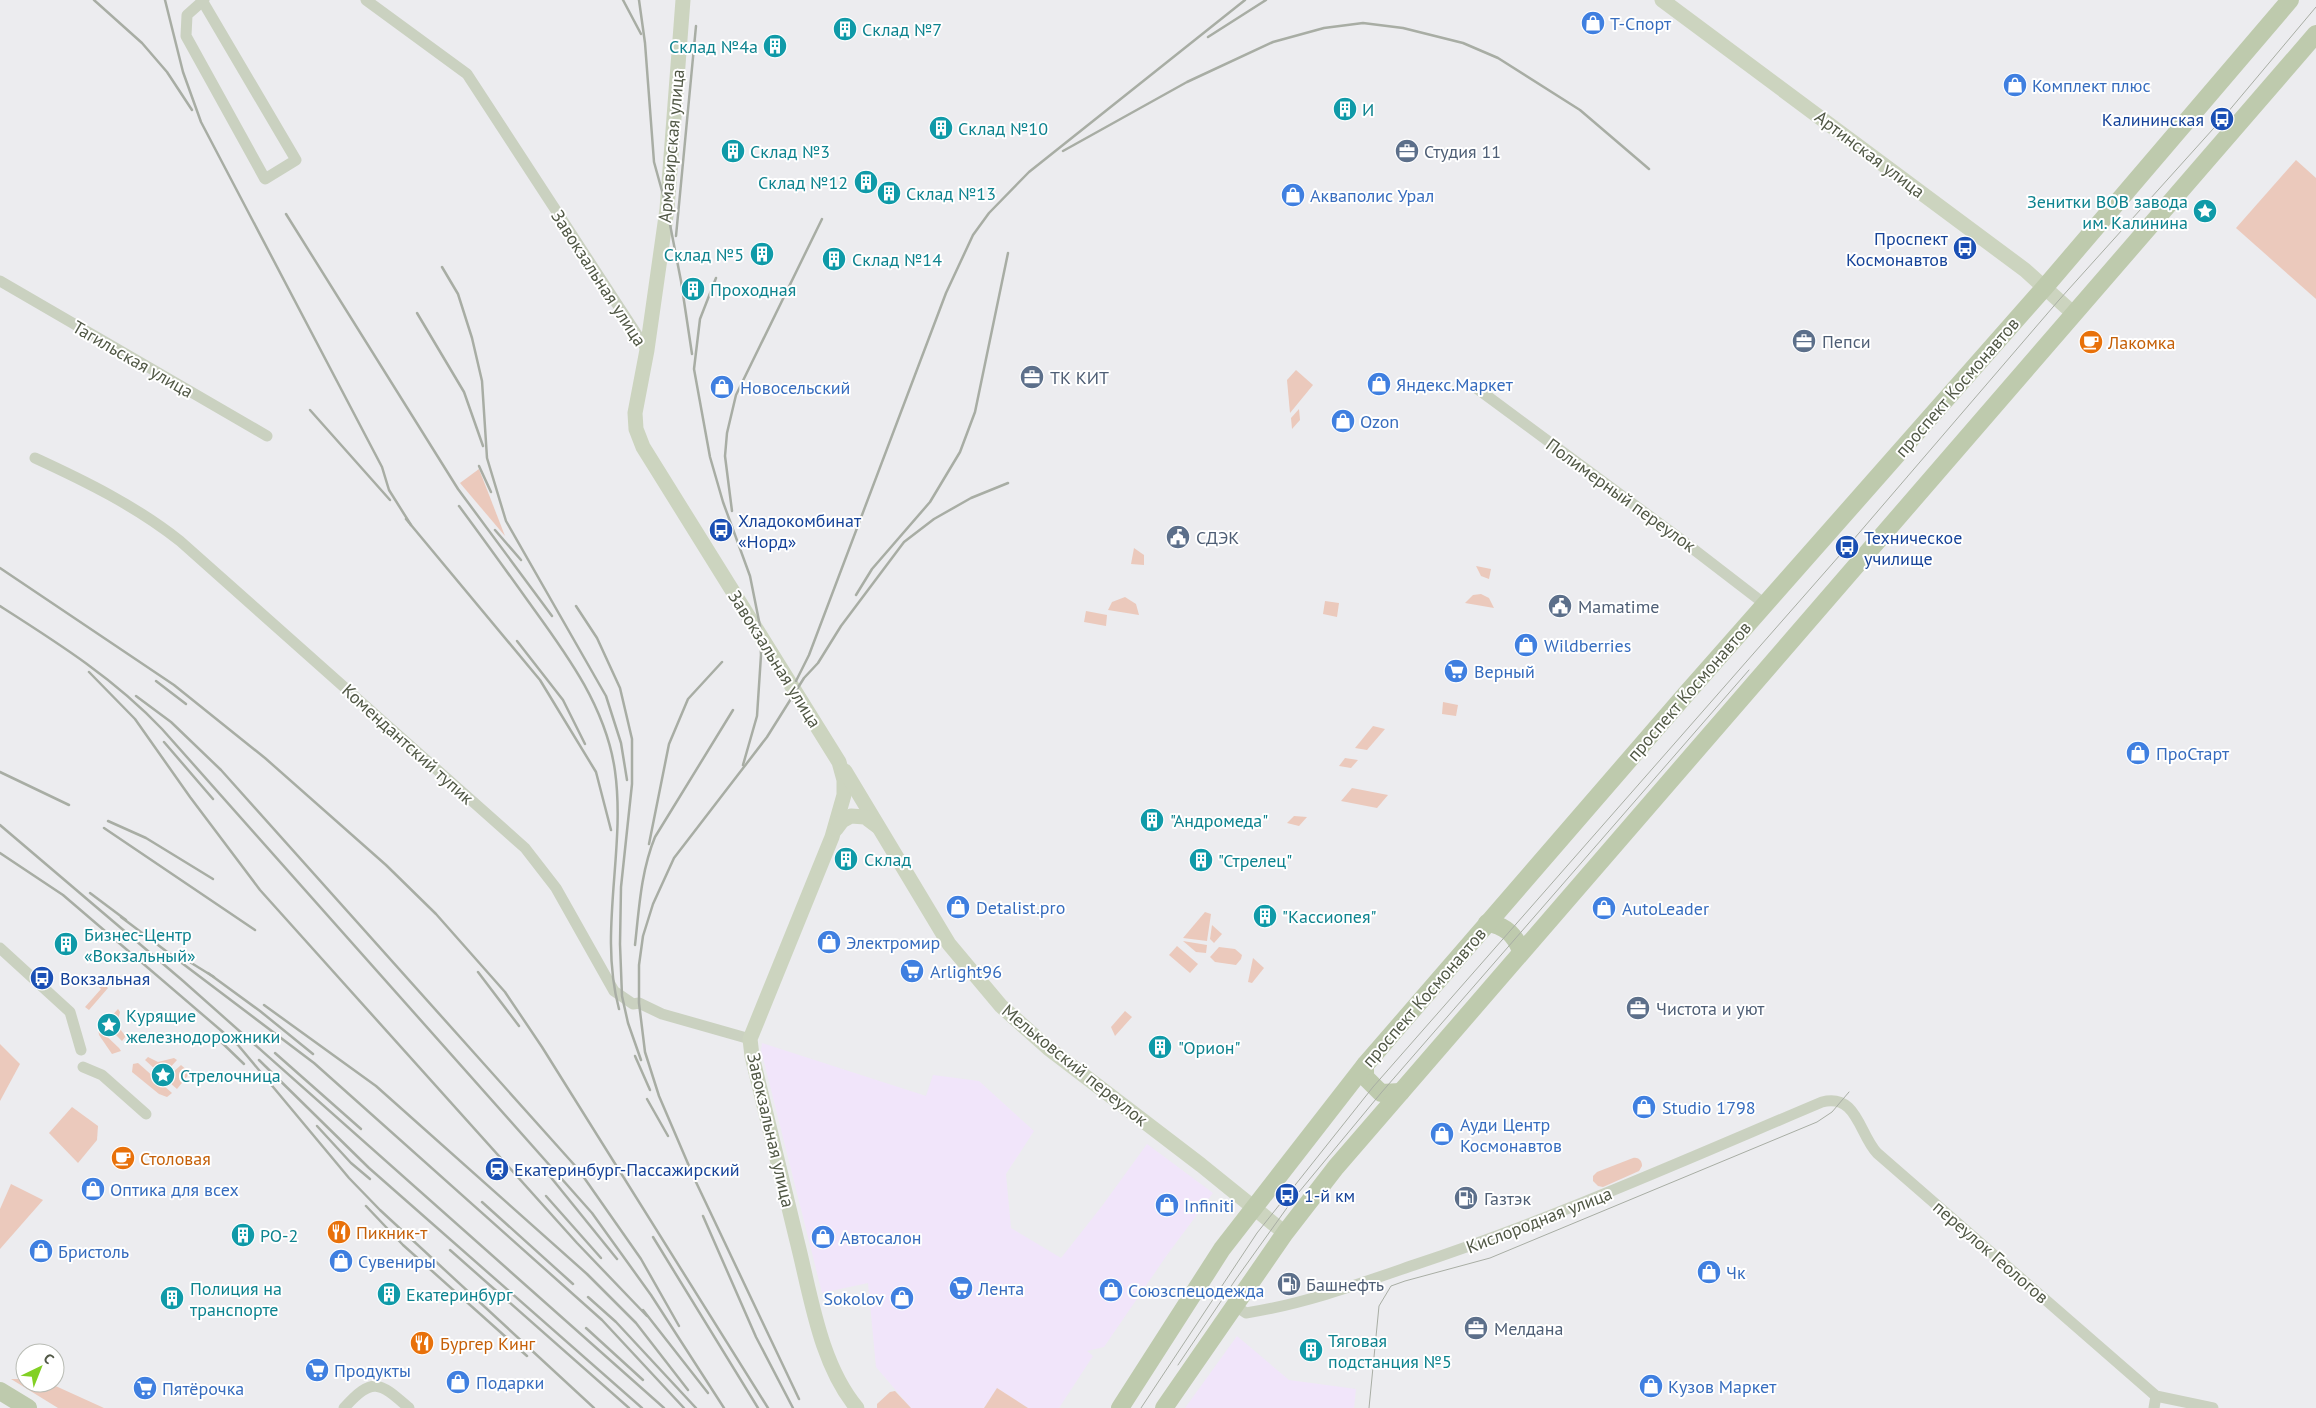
<svg xmlns="http://www.w3.org/2000/svg" width="2316" height="1408" viewBox="0 0 2316 1408" font-family="'PT Sans',sans-serif">
<style>
.commercial{fill:#f1e5fa}
.green{fill:#ebc9bc}
.lines{fill:none;stroke-linecap:round;stroke-linejoin:round}
.street{stroke:#cad1c0;stroke-width:11}
.secondary{stroke:#ccd4bf;stroke-width:15}
.primary{stroke:#becaad;stroke-width:18}
.tram{stroke:#a8ada4;stroke-width:1}
.rail{stroke:#a8ada4;stroke-width:2.5}
.labels{text-anchor:middle;dominant-baseline:central;stroke-width:4;stroke-linejoin:round;paint-order:stroke}
.shop-label{font-size:18px;fill:#366cbe;stroke:#fff;text-anchor:start}
.culture-label{font-size:18px;fill:#0d838f;stroke:#fff;text-anchor:start}
.transit-label{font-size:18px;fill:#164399;stroke:#fff;text-anchor:start}
.street-label{font-size:18px;fill:#515846;stroke:#fff}
.service-label{font-size:18px;fill:#4e5e75;stroke:#fff;text-anchor:start}
.food-label{font-size:18px;fill:#c56008;stroke:#fff;text-anchor:start}
</style>
<rect width="100%" height="100%" fill="#ececef"/>
<g class="commercial">
<polygon points="762,1043 926,1096 933,1075 979,1081 1034,1131 1006,1174 1011,1228 1061,1258 1102,1206 1147,1144 1213,1193 1167,1255 1104,1347 1087,1351 1093,1356 1059,1408 1028,1408 997,1388 984,1408 911,1408 876,1367 868,1283 822,1293 761,1050"/>
<polygon points="1237,1336 1289,1380 1356,1389 1354,1408 1185,1408"/>
</g>
<g class="green">
<polygon points="2296,160 2316,178 2316,299 2236,228"/>
<polygon points="1296,370 1313,385 1290,413 1287,380"/>
<polygon points="1299,409 1300,420 1292,429 1291,418"/>
<polygon points="479,469 505,536 460,483"/>
<polygon points="1134,548 1144,555 1144,565 1131,564"/>
<polygon points="1476,566 1491,569 1489,579 1481,576"/>
<polygon points="1481,594 1489,598 1494,608 1465,603 1473,595"/>
<polygon points="1125,597 1136,604 1139,615 1108,610 1112,602"/>
<polygon points="1325,601 1339,603 1337,617 1323,614"/>
<polygon points="1086,611 1107,615 1106,626 1084,622"/>
<polygon points="1443,702 1458,705 1456,716 1442,714"/>
<polygon points="1373,726 1385,729 1367,750 1355,748"/>
<polygon points="1345,758 1358,760 1351,768 1339,766"/>
<polygon points="1352,788 1388,795 1377,808 1341,801"/>
<polygon points="1294,816 1307,817 1299,826 1287,823"/>
<polygon points="1205,912 1211,914 1207,941 1183,938"/>
<polygon points="1212,925 1222,934 1214,943 1210,939"/>
<polygon points="1183,941 1207,945 1206,953 1196,952"/>
<polygon points="1177,946 1198,964 1190,973 1169,955"/>
<polygon points="1219,947 1235,949 1242,955 1241,959 1236,965 1215,962 1210,957"/>
<polygon points="1253,958 1264,968 1252,983 1248,982"/>
<polygon points="95,976 108,988 89,1010 85,1007 101,989 91,979"/>
<path d="M118,1009L120,1012C117,1022 118,1028 126,1036L122,1041L110,1029L113,1025L108,1020Z"/>
<polygon points="1125,1011 1132,1017 1115,1036 1111,1027"/>
<polygon points="98,1028 119,1048 121,1051 112,1054 99,1035"/>
<polygon points="0,1044 20,1064 0,1101"/>
<polygon points="148,1057 158,1062 174,1058 177,1060 167,1071 161,1067 157,1071 145,1060"/>
<polygon points="138,1063 172,1093 167,1097 159,1094 132,1072 133,1064"/>
<polygon points="181,1065 190,1073 177,1089 169,1082 174,1076 172,1073"/>
<polygon points="72,1107 98,1126 97,1140 78,1163 49,1133"/>
<path d="M1633,1158C1638,1157 1642,1160 1642,1166L1639,1171L1603,1187L1598,1186L1593,1181V1176L1597,1172Z"/>
<polygon points="11,1184 43,1200 0,1249 0,1209"/>
<polygon points="11,1379 25,1379 25,1383 49,1383 104,1408 58,1408"/>
<polygon points="997,1388 1028,1408 984,1408"/>
<polygon points="895,1391 911,1408 877,1408 877,1404 890,1392"/>
</g>
<g class="lines">
<g class="street">
<polyline points="366,0 467,74 647,350"/>
<polyline points="203,2 296,160 265,179 186,36 187,15 204,0"/>
<polyline points="0,281 267,436"/>
<polyline points="1475,387 1675,535 1766,605"/>
<path d="M35,458C85,481 136,506 180,541L525,848L556,888L614,991L633,1004L639,1003L662,1014L750,1039"/>
<polyline points="0,948 70,1012 81,1050"/>
<polyline points="83,1067 102,1075 146,1114"/>
<path d="M1234,1305L1246,1313C1304,1304 1359,1284 1414,1265C1553,1219 1687,1159 1822,1102C1857,1093 1859,1134 1877,1153L2156,1396L2213,1408"/>
<path d="M344,1408C373,1376 379,1382 409,1408"/>
<polyline points="2154,1408 2156,1396"/>
</g>
<g class="secondary">
<path d="M683,0L667,209L647,350L635,413L636,429L643,447L839,762L844,780V795L832,837L750,1039L752,1056C767,1117 782,1179 797,1241C811,1296 820,1364 857,1408"/>
<polyline points="1662,0 2025,270 2074,314"/>
<polyline points="845,771 949,944 1001,1006 1048,1048 1201,1165 1285,1233"/>
<polyline points="836,829 842,821 851,816 865,817 877,826"/>
</g>
<g class="primary">
<path d="M1487,923C1505,925 1515,935 1521,951"/>
<polyline points="1365,1065 1365,1077 1381,1093 1401,1092"/>
<polyline points="0,1391 28,1408"/>
<polyline points="1120,1408 1222,1249 1365,1065 1686,694 2045,287 2290,0"/>
<polyline points="1164,1408 1285,1233 1336,1167 2316,34"/>
</g>
<g class="tram">
<polyline points="1178,1365 1236,1279 1294,1198 1381,1093 1749,670"/>
<polyline points="1141,1408 1257,1233 1373,1087 1847,547 2059,300 2222,119 2316,7"/>
<polyline points="1369,1408 1379,1306 1391,1286 1405,1281 1490,1258 1817,1122 1832,1112 1849,1092"/>
</g>
<g class="rail">
<polyline points="94,0 142,43 167,72 192,110"/>
<polyline points="165,0 183,72 201,122 382,467 389,490 411,525"/>
<polyline points="623,0 641,34"/>
<polyline points="639,0 645,43 654,162 667,209 681,281 692,354"/>
<polyline points="1208,37 1266,0"/>
<polyline points="1063,151 1187,82 1273,42 1324,28 1363,23 1403,28 1463,43 1498,58 1580,110 1649,169"/>
<polyline points="286,214 458,489 552,616"/>
<polyline points="676,236 696,26"/>
<polyline points="442,267 458,294 472,338 482,381 487,458 506,521 606,696 621,743 627,780"/>
<polyline points="716,278 700,319 694,369 710,457 723,502 750,576 760,626 761,655 757,716 743,765"/>
<polyline points="417,313 464,392 483,446"/>
<polyline points="310,410 390,500"/>
<polyline points="479,466 491,492"/>
<path d="M459,506C482,537 505,569 528,601C565,652 606,706 615,771C626,850 598,931 619,1009"/>
<polyline points="732,511 725,456 727,433 736,395 822,219"/>
<polyline points="406,519 540,680 596,772 611,830"/>
<polyline points="495,530 521,560"/>
<polyline points="0,568 174,685 265,758 386,865 436,914 505,992 542,1047 768,1408"/>
<polyline points="856,595 872,569 930,502 960,452 975,412 1008,253"/>
<path d="M0,606C58,643 115,679 162,729L592,1213L651,1295L724,1408"/>
<polyline points="576,606 597,638 620,688 632,739 632,784 621,887 620,944 622,996 628,1023 641,1060"/>
<polyline points="517,641 563,700 585,744"/>
<polyline points="89,672 135,719 190,797 260,890 577,1243 647,1316"/>
<polyline points="156,681 186,704"/>
<polyline points="796,681 809,655 946,293 973,235 989,213 1029,172 1245,0"/>
<polyline points="136,696 171,722 221,770 578,1169 641,1259 679,1326"/>
<polyline points="164,742 213,799"/>
<polyline points="0,772 69,805"/>
<polyline points="108,821 146,838 213,879"/>
<polyline points="0,825 182,980 664,1408"/>
<polyline points="104,828 255,930"/>
<polyline points="649,844 669,744 688,699 722,662"/>
<polyline points="0,853 63,895 238,1045 349,1178 380,1210 594,1408"/>
<polyline points="90,893 126,920"/>
<polyline points="121,917 314,1063 602,1320 684,1408"/>
<path d="M635,945C639,909 641,871 655,837L733,710"/>
<polyline points="180,956 214,977"/>
<polyline points="478,972 519,1026"/>
<polyline points="208,973 260,1011 313,1054"/>
<polyline points="264,1005 376,1086 587,1274 636,1323 688,1390"/>
<polyline points="217,1038 244,1064"/>
<polyline points="275,1053 361,1129"/>
<polyline points="635,1056 650,1090"/>
<polyline points="259,1060 369,1168 642,1408"/>
<polyline points="647,1099 668,1136"/>
<polyline points="317,1126 351,1163 370,1179"/>
<polyline points="549,1175 617,1259"/>
<polyline points="546,1196 601,1258"/>
<polyline points="482,1202 573,1284"/>
<polyline points="366,1206 403,1245 527,1356"/>
<polyline points="703,1216 756,1337 793,1408"/>
<polyline points="653,1237 758,1408"/>
<polyline points="450,1250 629,1408"/>
<polyline points="588,1297 616,1322 696,1408"/>
<polyline points="643,1310 708,1393"/>
<polyline points="586,1328 643,1380"/>
<polyline points="799,1399 695,1180 659,1096 645,1052 639,1003 639,965 643,936 653,904 674,858 767,737 804,678 818,663 841,626 904,542 934,519 971,498 1008,483"/>
</g>
</g>
<defs>
<g id="shop-disc" transform="scale(1.25)"><circle r="9.5" fill="#3f7fe0" stroke="#fff"/><path d="M-5-2.5h2.3a2.7 3.5 0 0 1 5.4 0H5L5.5 6h-11ZM-1.5-2.5h3a1.5 2.3 0 0 0-3 0Z" fill="#fff"/></g>
<g id="building-disc" transform="scale(1.25)"><circle r="9.5" fill="#0f9aa8" stroke="#fff"/><path d="M-4-6H4V6H1V3H-1V6H-4ZM-2.5-4.3h1.7v1.8h-1.7ZM.8-4.3h1.7v1.8H.8ZM-2.5-1h1.7V.8h-1.7ZM.8-1h1.7V.8H.8Z" fill="#fff"/></g>
<g id="bus-disc" transform="scale(1.25)"><circle r="9.5" fill="#1a4fb4" stroke="#fff"/><path d="M-5-6H5V4H4V6H2V4H-2V6H-4V4H-5ZM-3.5-4V0h7V-4ZM-3.5 1.2v1.5H-2V1.2ZM2 1.2v1.5H3.5V1.2Z" fill="#fff"/></g>
<g id="office-disc" transform="scale(1.25)"><circle r="9.5" fill="#5c6f8a" stroke="#fff"/><path d="M-6-3h4V-5.5h4V-3h4V5H-6ZM-1-4.5V-3h2v-1.5ZM-6 0V1H6V0Z" fill="#fff"/></g>
<g id="sight-disc" transform="scale(1.25)"><circle r="9.5" fill="#0f9aa8" stroke="#fff"/><path d="M0-6L1.8-2.2L6-1.7L2.9 1.2L3.7 5.4L0 3.3L-3.7 5.4L-2.9 1.2L-6-1.7L-1.8-2.2Z" fill="#fff"/></g>
<g id="cafe-disc" transform="scale(1.25)"><circle r="9.5" fill="#e8710a" stroke="#fff"/><path d="M-5.5-4.5H6V0H3Q3 3.5 0 3.5H-2.5Q-5.5 3.5-5.5 0ZM3-3.2v2h1.7v-2ZM-6 4.5H4V6H-6Z" fill="#fff"/></g>
<g id="civic-disc" transform="scale(1.25)"><circle r="9.5" fill="#5c6f8a" stroke="#fff"/><path d="M-.6-6.5H3V-4.5H.6V-3L4-1V1h2V6H-6V1h2V-1L-.6-3ZM-1.2 2.5V6h2.4V2.5Z" fill="#fff"/></g>
<g id="supermarket-disc" transform="scale(1.25)"><circle r="9.5" fill="#3f7fe0" stroke="#fff"/><path d="M-6-5.5h2.5l.6 2H6L4.5 2H-2.5L-4.4-4H-6ZM-1.5 3.2a1.3 1.3 0 1 0 .1 0ZM3 3.2a1.3 1.3 0 1 0 .1 0Z" fill="#fff"/></g>
<g id="station-disc" transform="scale(1.25)"><circle r="9.5" fill="#1a4fb4" stroke="#fff"/><path d="M-3-6H3Q5-6 5-4V2Q5 4 3 4L4.5 6H3L1.5 4h-3L-3 6H-4.5L-3 4Q-5 4-5 2V-4Q-5-6-3-6ZM-3.5-4v3h7v-3ZM-3.5 1v1.5H-2V1ZM2 1v1.5H3.5V1Z" fill="#fff"/></g>
<g id="fuel-disc" transform="scale(1.25)"><circle r="9.5" fill="#5c6f8a" stroke="#fff"/><path d="M-5.5-6h7V0h2V4h1.3V-2.5L3-4.5l.8-.8L6-3V5H2.5V1h-1V6h-7ZM-4.2-4.7v3.2H.2V-4.7Z" fill="#fff"/></g>
<g id="restaurant-disc" transform="scale(1.25)"><circle r="9.5" fill="#e8710a" stroke="#fff"/><path d="M-5-6h1v4h1v-4h1v4h1v-4h1v5L-1.5 .5V6h-2V.5L-5-1ZM5-6V6H3V1.5H1.5Q1.5-4 5-6Z" fill="#fff"/></g>
</defs>
<g fill-rule="evenodd">
<use href="#shop-disc" x="1593" y="23"/>
<use href="#building-disc" x="845" y="29"/>
<use href="#building-disc" x="775" y="46"/>
<use href="#shop-disc" x="2015" y="85"/>
<use href="#building-disc" x="1345" y="109"/>
<use href="#bus-disc" x="2222" y="119"/>
<use href="#building-disc" x="941" y="128"/>
<use href="#building-disc" x="733" y="151"/>
<use href="#office-disc" x="1407" y="151"/>
<use href="#building-disc" x="866" y="182"/>
<use href="#building-disc" x="889" y="193"/>
<use href="#shop-disc" x="1293" y="195"/>
<use href="#sight-disc" x="2205" y="211"/>
<use href="#bus-disc" x="1965" y="248"/>
<use href="#building-disc" x="762" y="254"/>
<use href="#building-disc" x="834" y="259"/>
<use href="#building-disc" x="693" y="289"/>
<use href="#office-disc" x="1804" y="341"/>
<use href="#cafe-disc" x="2091" y="342"/>
<use href="#office-disc" x="1032" y="377"/>
<use href="#shop-disc" x="1379" y="384"/>
<use href="#shop-disc" x="722" y="387"/>
<use href="#shop-disc" x="1343" y="421"/>
<use href="#bus-disc" x="721" y="530"/>
<use href="#civic-disc" x="1178" y="537"/>
<use href="#bus-disc" x="1847" y="547"/>
<use href="#civic-disc" x="1560" y="606"/>
<use href="#shop-disc" x="1526" y="645"/>
<use href="#supermarket-disc" x="1456" y="671"/>
<use href="#shop-disc" x="2138" y="753"/>
<use href="#building-disc" x="1152" y="820"/>
<use href="#building-disc" x="846" y="859"/>
<use href="#building-disc" x="1201" y="860"/>
<use href="#shop-disc" x="958" y="907"/>
<use href="#shop-disc" x="1604" y="908"/>
<use href="#building-disc" x="1265" y="916"/>
<use href="#shop-disc" x="829" y="942"/>
<use href="#building-disc" x="66" y="944"/>
<use href="#supermarket-disc" x="912" y="971"/>
<use href="#bus-disc" x="42" y="978"/>
<use href="#office-disc" x="1638" y="1008"/>
<use href="#sight-disc" x="109" y="1025"/>
<use href="#building-disc" x="1160" y="1047"/>
<use href="#sight-disc" x="163" y="1075"/>
<use href="#shop-disc" x="1644" y="1107"/>
<use href="#shop-disc" x="1442" y="1134"/>
<use href="#cafe-disc" x="123" y="1158"/>
<use href="#station-disc" x="497" y="1169"/>
<use href="#shop-disc" x="93" y="1189"/>
<use href="#bus-disc" x="1287" y="1195"/>
<use href="#fuel-disc" x="1466" y="1198"/>
<use href="#shop-disc" x="1167" y="1205"/>
<use href="#restaurant-disc" x="339" y="1232"/>
<use href="#building-disc" x="243" y="1235"/>
<use href="#shop-disc" x="823" y="1237"/>
<use href="#shop-disc" x="41" y="1251"/>
<use href="#shop-disc" x="341" y="1261"/>
<use href="#shop-disc" x="1709" y="1272"/>
<use href="#fuel-disc" x="1289" y="1284"/>
<use href="#supermarket-disc" x="961" y="1288"/>
<use href="#shop-disc" x="1111" y="1290"/>
<use href="#building-disc" x="389" y="1294"/>
<use href="#building-disc" x="172" y="1298"/>
<use href="#shop-disc" x="902" y="1298"/>
<use href="#office-disc" x="1476" y="1328"/>
<use href="#restaurant-disc" x="422" y="1343"/>
<use href="#building-disc" x="1311" y="1350"/>
<use href="#supermarket-disc" x="317" y="1370"/>
<use href="#shop-disc" x="458" y="1382"/>
<use href="#shop-disc" x="1651" y="1386"/>
<use href="#supermarket-disc" x="145" y="1388"/>
</g>
<g class="labels">
<g class="shop-label">
<text x="1610" y="23">Т-Спорт</text>
<text x="2032" y="85">Комплект плюс</text>
<text x="1310" y="195">Акваполис Урал</text>
<text x="1396" y="384">Яндекс.Маркет</text>
<text x="740" y="387">Новосельский</text>
<text x="1360" y="421">Ozon</text>
<text x="1544" y="645">Wildberries</text>
<text x="1474" y="671">Верный</text>
<text x="2156" y="753">ПроСтарт</text>
<text x="976" y="907">Detalist.pro</text>
<text x="1622" y="908">AutoLeader</text>
<text x="846" y="942">Электромир</text>
<text x="930" y="971">Arlight96</text>
<text x="1662" y="1107">Studio 1798</text>
<text x="1460" y="1124">Ауди Центр<tspan x="1460" dy="21">Космонавтов</tspan></text>
<text x="110" y="1189">Оптика для всех</text>
<text x="1184" y="1205">Infiniti</text>
<text x="840" y="1237">Автосалон</text>
<text x="58" y="1251">Бристоль</text>
<text x="358" y="1261">Сувениры</text>
<text x="1726" y="1272">Чк</text>
<text x="978" y="1288">Лента</text>
<text x="1128" y="1290">Союзспецодежда</text>
<text x="884" y="1298" text-anchor="end">Sokolov</text>
<text x="334" y="1370">Продукты</text>
<text x="476" y="1382">Подарки</text>
<text x="1668" y="1386">Кузов Маркет</text>
<text x="162" y="1388">Пятёрочка</text>
</g>
<g class="culture-label">
<text x="862" y="29">Склад №7</text>
<text x="758" y="46" text-anchor="end">Склад №4а</text>
<text x="1362" y="109">И</text>
<text x="958" y="128">Склад №10</text>
<text x="750" y="151">Склад №3</text>
<text x="848" y="182" text-anchor="end">Склад №12</text>
<text x="906" y="193">Склад №13</text>
<text x="2188" y="201" text-anchor="end">Зенитки ВОВ завода<tspan x="2188" dy="21">им. Калинина</tspan></text>
<text x="744" y="254" text-anchor="end">Склад №5</text>
<text x="852" y="259">Склад №14</text>
<text x="710" y="289">Проходная</text>
<text x="1170" y="820">"Андромеда"</text>
<text x="864" y="859">Склад</text>
<text x="1218" y="860">"Стрелец"</text>
<text x="1282" y="916">"Кассиопея"</text>
<text x="84" y="934">Бизнес-Центр<tspan x="84" dy="21">«Вокзальный»</tspan></text>
<text x="126" y="1015">Курящие<tspan x="126" dy="21">железнодорожники</tspan></text>
<text x="1178" y="1047">"Орион"</text>
<text x="180" y="1075">Стрелочница</text>
<text x="260" y="1235">РО-2</text>
<text x="190" y="1288">Полиция на<tspan x="190" dy="21">транспорте</tspan></text>
<text x="406" y="1294">Екатеринбург</text>
<text x="1328" y="1340">Тяговая<tspan x="1328" dy="21">подстанция №5</tspan></text>
</g>
<g class="transit-label">
<text x="2204" y="119" text-anchor="end">Калининская</text>
<text x="1948" y="238" text-anchor="end">Проспект<tspan x="1948" dy="21">Космонавтов</tspan></text>
<text x="738" y="520">Хладокомбинат<tspan x="738" dy="21">«Норд»</tspan></text>
<text x="1864" y="537">Техническое<tspan x="1864" dy="21">училище</tspan></text>
<text x="60" y="978">Вокзальная</text>
<text x="514" y="1169">Екатеринбург-Пассажирский</text>
<text x="1304" y="1195">1-й км</text>
</g>
<g class="street-label">
<text transform="translate(671 146) rotate(-85)">Армавирская улица</text>
<text transform="translate(1870 154) rotate(37)">Артинская улица</text>
<text transform="translate(599 278) rotate(57)">Завокзальная улица</text>
<text transform="translate(133 359) rotate(30)">Тагильская улица</text>
<text transform="translate(1957 387) rotate(-49)">проспект Космонавтов</text>
<text transform="translate(1621 495) rotate(36)">Полимерный переулок</text>
<text transform="translate(775 659) rotate(58)">Завокзальная улица</text>
<text transform="translate(1689 691) rotate(-49)">проспект Космонавтов</text>
<text transform="translate(408 744) rotate(42)">Комендантский тупик</text>
<text transform="translate(1424 997) rotate(-49)">проспект Космонавтов</text>
<text transform="translate(1075 1065) rotate(39)">Мельковский переулок</text>
<text transform="translate(771 1130) rotate(77)">Завокзальная улица</text>
<text transform="translate(1539 1220) rotate(-21)">Кислородная улица</text>
<text transform="translate(1991 1252) rotate(41)">переулок Геологов</text>
</g>
<g class="service-label">
<text x="1424" y="151">Студия 11</text>
<text x="1822" y="341">Пепси</text>
<text x="1050" y="377">ТК КИТ</text>
<text x="1196" y="537">СДЭК</text>
<text x="1578" y="606">Mamatime</text>
<text x="1656" y="1008">Чистота и уют</text>
<text x="1484" y="1198">Газтэк</text>
<text x="1306" y="1284">Башнефть</text>
<text x="1494" y="1328">Мелдана</text>
</g>
<g class="food-label">
<text x="2108" y="342">Лакомка</text>
<text x="140" y="1158">Столовая</text>
<text x="356" y="1232">Пикник-т</text>
<text x="440" y="1343">Бургер Кинг</text>
</g>
</g>
<g transform="translate(40 1368) rotate(43)"><circle r="24" fill="#ffffff" stroke="#b9bcb5"/>
<path d="M0-4L9 19L0 12L-9 19Z" fill="#82d024"/>
<text y="-8" font-size="14" font-weight="bold" text-anchor="middle" fill="#515846">С</text>
</g>
</svg>
